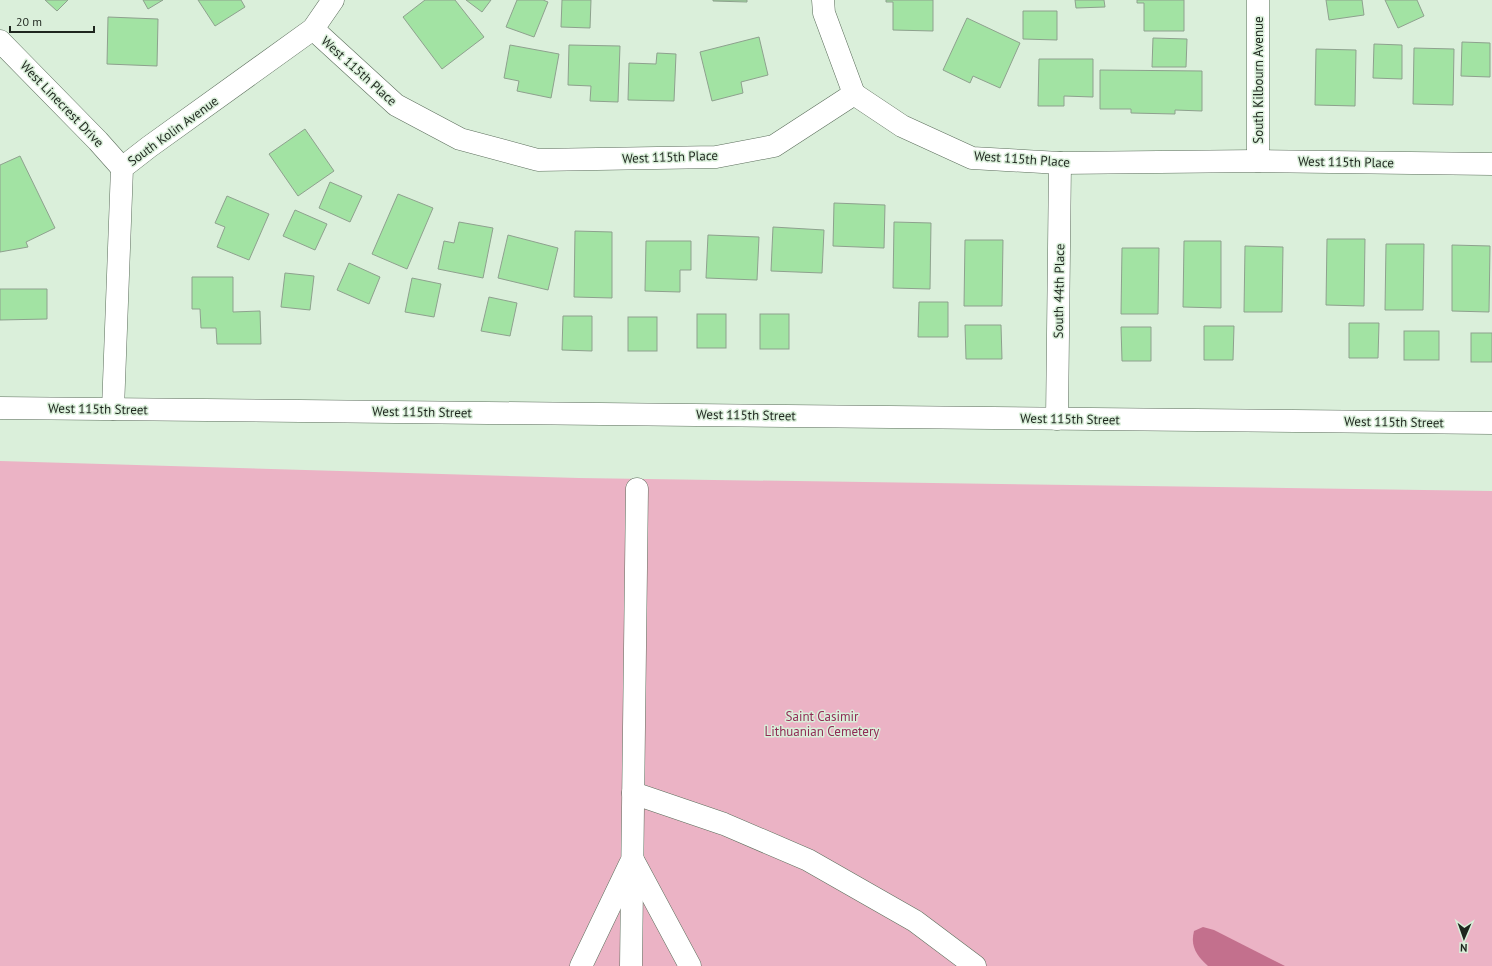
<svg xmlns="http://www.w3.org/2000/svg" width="1492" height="966" viewBox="0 0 1492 966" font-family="'PT Sans',sans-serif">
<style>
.green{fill:#ebb3c5}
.water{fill:#c3708d}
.building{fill:#a2e3a3;stroke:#8ea18e}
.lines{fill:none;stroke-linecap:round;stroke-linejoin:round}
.minor-casing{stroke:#5b6d5b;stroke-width:23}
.minor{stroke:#fff;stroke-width:22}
.labels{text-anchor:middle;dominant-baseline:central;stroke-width:3;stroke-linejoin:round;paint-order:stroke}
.street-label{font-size:13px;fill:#1e261e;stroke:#daefda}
.park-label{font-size:13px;fill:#8f2b55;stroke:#daefda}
</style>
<rect width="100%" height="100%" fill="#daefda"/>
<polygon class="green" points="0,461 579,478 1492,491 1492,966 0,966"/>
<path class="water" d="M1203,927L1214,930L1285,966H1208C1197,956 1190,947 1194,931Z"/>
<g class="building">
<polygon points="45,0 68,0 57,11"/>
<polygon points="143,0 163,0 148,9"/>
<polygon points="198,0 241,0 245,7 215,26"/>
<polygon points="425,0 455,0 484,37 442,69 403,17"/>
<polygon points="466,0 491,0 482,12"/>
<polygon points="517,0 543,0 548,2 534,37 506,27"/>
<polygon points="562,0 591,0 590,28 561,27"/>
<polygon points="713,0 747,0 747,2 713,1"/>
<polygon points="886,0 933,0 933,31 893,30 893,2 886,2"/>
<polygon points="1075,0 1104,0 1105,7 1076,8"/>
<polygon points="1137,0 1184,0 1184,31 1144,31 1144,3 1137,3"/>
<polygon points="1326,0 1362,0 1364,15 1329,20"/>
<polygon points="1385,0 1417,0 1424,16 1398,28"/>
<polygon points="1023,11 1057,11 1057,40 1023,39"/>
<polygon points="108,17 158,19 157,66 107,64"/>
<polygon points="967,18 1020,43 1000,88 973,76 970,83 943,70"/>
<polygon points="759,37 768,75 741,82 743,93 712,101 700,52"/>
<polygon points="1153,38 1187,39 1186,67 1152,67"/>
<polygon points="1462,42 1490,43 1490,77 1461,76"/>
<polygon points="1374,44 1402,45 1402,79 1373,78"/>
<polygon points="510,45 559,54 551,98 517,91 519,81 504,78"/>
<polygon points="569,45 620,46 618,102 590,101 591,86 568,85"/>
<polygon points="1414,48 1454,49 1453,105 1413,104"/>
<polygon points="1316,49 1356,50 1355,106 1315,105"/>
<polygon points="657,53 676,54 674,101 628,100 629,63 656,64"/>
<polygon points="1039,59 1093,59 1093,97 1064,96 1064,106 1038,106"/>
<polygon points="1100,70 1202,71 1202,111 1175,110 1175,114 1131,113 1131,109 1100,109"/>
<polygon points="305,129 334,171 298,196 269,154"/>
<polygon points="20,156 55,228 26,242 28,247 0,252 0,165"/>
<polygon points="330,182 362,196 350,222 319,208"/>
<polygon points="398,194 433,208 407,269 372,254"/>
<polygon points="227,196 269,214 249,260 217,247 225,227 215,223"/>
<polygon points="834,203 885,205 884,248 833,246"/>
<polygon points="295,210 327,224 315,250 283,236"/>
<polygon points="459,222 493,228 483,278 438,269 444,241 454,243"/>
<polygon points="894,222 931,223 930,289 893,288"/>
<polygon points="773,227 824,230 822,273 771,271"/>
<polygon points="575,231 612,232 612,298 574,297"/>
<polygon points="508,235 558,248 548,290 498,278"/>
<polygon points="708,235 759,237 757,280 706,278"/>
<polygon points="1327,239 1365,239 1364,306 1326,305"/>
<polygon points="965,240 1003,240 1002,306 964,306"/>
<polygon points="646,241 691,241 691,270 680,270 680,292 645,291"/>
<polygon points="1184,241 1221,241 1221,308 1183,307"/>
<polygon points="1386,244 1424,244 1423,310 1385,310"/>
<polygon points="1452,245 1490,246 1489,312 1452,311"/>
<polygon points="1245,246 1283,247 1282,312 1244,312"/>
<polygon points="1122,248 1159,248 1158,314 1121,314"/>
<polygon points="349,263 380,277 369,304 337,290"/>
<polygon points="285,273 314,276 310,310 281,307"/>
<polygon points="192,277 233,277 233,312 260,311 261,344 217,344 216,328 201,328 200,309 192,309"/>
<polygon points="412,278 441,284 434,317 405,312"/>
<polygon points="0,289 47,289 47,319 0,320"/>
<polygon points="489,297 517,303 510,336 481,331"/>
<polygon points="919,302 948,302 948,337 918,337"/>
<rect x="697" y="314" width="29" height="34"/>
<rect x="760" y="314" width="29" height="35"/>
<polygon points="563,316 592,316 592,351 562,350"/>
<rect x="628" y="317" width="29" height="34"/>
<polygon points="1349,323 1379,323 1378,358 1349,358"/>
<polygon points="965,325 1001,325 1002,359 966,359"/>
<polygon points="1204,326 1234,326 1233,360 1204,360"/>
<polygon points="1121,327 1151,327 1151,361 1122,361"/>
<rect x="1404" y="331" width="35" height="29"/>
<rect x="1471" y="333" width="21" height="29"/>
</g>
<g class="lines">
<g class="minor-casing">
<g id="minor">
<polyline points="823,0 824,13 854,94"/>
<polyline points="1258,0 1258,161"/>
<polyline points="313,29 396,105 460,139 538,160 716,157 774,146 854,94 902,126 972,158 1060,163 1258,161 1492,164"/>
<polyline points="0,41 98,141 122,168"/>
<polyline points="0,408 1492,423"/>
<polyline points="113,409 122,168 149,147 313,29 333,0"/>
<polyline points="1057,419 1060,163"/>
<polyline points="633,793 724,824 808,860 915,921 975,966"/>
<polyline points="633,860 690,966"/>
<polyline points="581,966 630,864"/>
<polyline points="631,966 637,489"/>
</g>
</g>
<use href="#minor" class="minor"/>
</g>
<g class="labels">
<g class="street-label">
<text transform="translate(359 71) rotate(42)">West 115th Place</text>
<text transform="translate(1258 80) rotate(-90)">South Kilbourn Avenue</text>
<text transform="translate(62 104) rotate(46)">West Linecrest Drive</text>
<text transform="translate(173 131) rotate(-36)">South Kolin Avenue</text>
<text transform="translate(670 157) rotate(-2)">West 115th Place</text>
<text transform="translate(1022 159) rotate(4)">West 115th Place</text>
<text transform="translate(1346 162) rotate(1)">West 115th Place</text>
<text transform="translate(1059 291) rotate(-89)">South 44th Place</text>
<text transform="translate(98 409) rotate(1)">West 115th Street</text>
<text transform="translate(422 412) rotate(1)">West 115th Street</text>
<text transform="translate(746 415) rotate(1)">West 115th Street</text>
<text transform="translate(1070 419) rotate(1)">West 115th Street</text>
<text transform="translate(1394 422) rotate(1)">West 115th Street</text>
</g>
<g class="park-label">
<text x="822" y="716">Saint Casimir<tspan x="822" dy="15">Lithuanian Cemetery</tspan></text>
</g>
</g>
<g transform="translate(1464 938) rotate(182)" stroke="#daefda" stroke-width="3" paint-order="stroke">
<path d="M0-3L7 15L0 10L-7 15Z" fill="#1e261e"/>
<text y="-6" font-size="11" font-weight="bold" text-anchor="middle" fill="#1e261e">N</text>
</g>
<path d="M10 26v6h84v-6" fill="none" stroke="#1e261e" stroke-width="2"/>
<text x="16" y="26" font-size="12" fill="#1e261e" stroke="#daefda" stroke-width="3" paint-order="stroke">20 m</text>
</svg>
